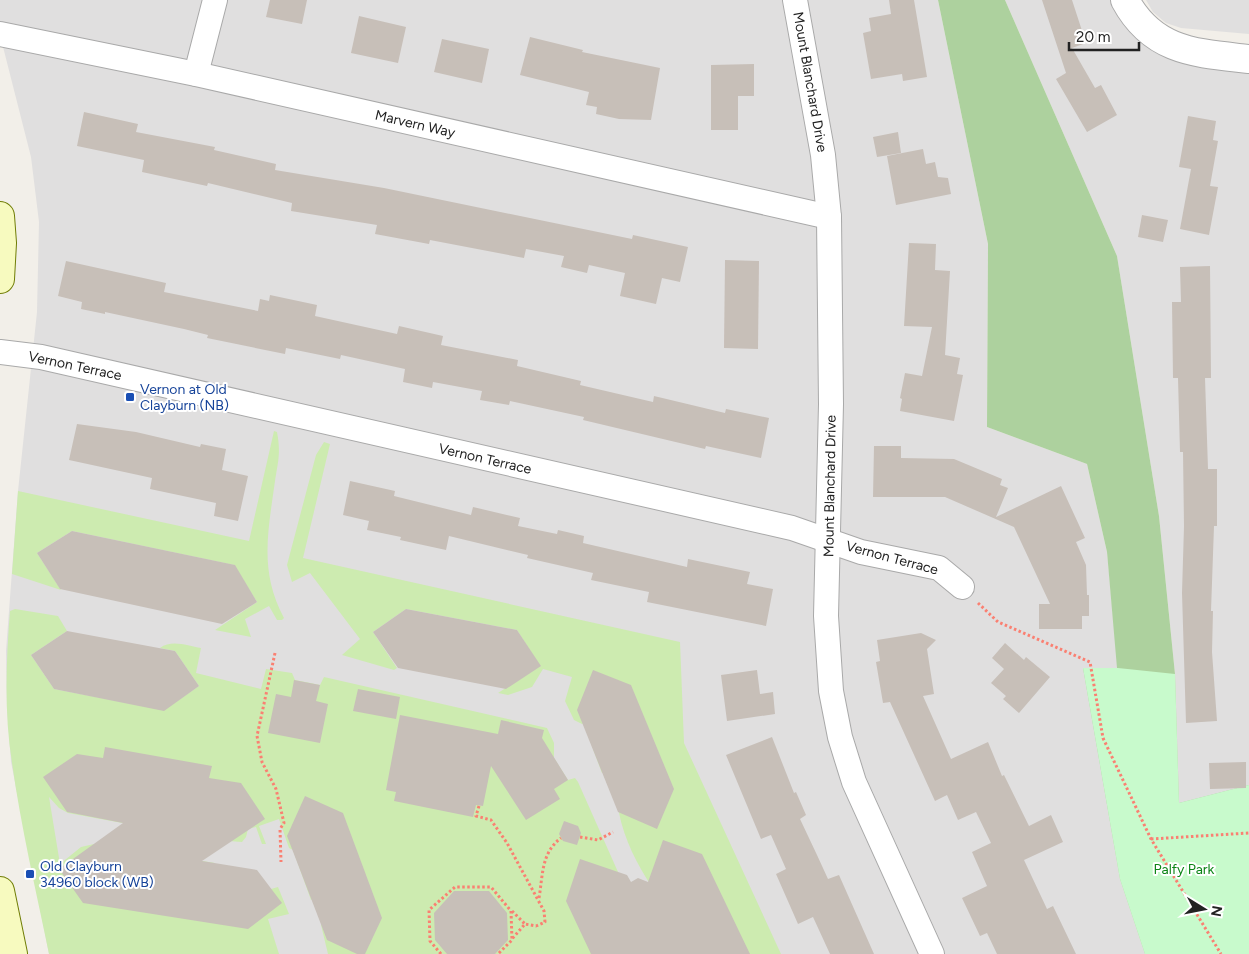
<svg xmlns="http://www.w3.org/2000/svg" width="1249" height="954" viewBox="0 0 1249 954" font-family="Figtree,sans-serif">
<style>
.residential{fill:#e0dfdf}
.grass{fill:#cdebb0}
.forest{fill:#add19e}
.park{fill:#c8facc}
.building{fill:#c7bfb8}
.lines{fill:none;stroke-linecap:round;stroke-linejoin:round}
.minor-casing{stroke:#a9a9a9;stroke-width:26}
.tertiary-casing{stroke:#a9a9a9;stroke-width:30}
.secondary-casing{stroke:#707d05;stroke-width:30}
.path{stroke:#fa8072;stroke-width:3;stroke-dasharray:2.5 2.5;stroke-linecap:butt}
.minor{stroke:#fff;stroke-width:24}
.tertiary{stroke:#fff;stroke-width:28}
.secondary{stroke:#f7fabf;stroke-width:28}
.transit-dot{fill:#1a4fb4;stroke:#fff;stroke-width:2}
.labels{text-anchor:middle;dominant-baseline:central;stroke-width:4;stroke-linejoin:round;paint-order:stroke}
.street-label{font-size:14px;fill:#222;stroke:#fff}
.transit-label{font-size:14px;fill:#164399;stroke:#fff;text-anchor:start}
.park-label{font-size:14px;fill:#0c8416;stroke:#fff}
</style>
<rect width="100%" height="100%" fill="#f2efe9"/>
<g class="residential">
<polygon points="0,0 938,0 988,244 987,427 1087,464 1107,552 1118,668 1084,668 1120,879 1145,954 49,954 11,762 7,707 6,651 18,491 37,312 39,222 31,157 0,35"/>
<polygon points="1005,0 1111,0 1125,26 1146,46 1173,60 1203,68 1249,73 1249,785 1179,804 1175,674 1159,516 1117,256"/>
<polygon points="1146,0 1249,0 1249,34 1181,28 1166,23 1153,12"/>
</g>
<g class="grass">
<path d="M274,431L277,432C281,453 278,461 275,481C268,532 259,571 284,618L282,620H277L269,606L245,619L251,637L215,630L257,602L234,565L72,531L37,553L61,590L12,574L18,491L249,541Z"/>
<path d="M324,442L330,444L303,558L680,642L684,743L781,954H701C669,910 630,867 619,813C616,799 617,782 617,767L602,773L593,749L595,718L582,724L574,720L565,701L572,677L543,669L532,687L508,695L498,693L540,666L517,630L406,609L373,632L397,668L394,670L342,655L360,639L310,573L292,582L287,565L316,455Z"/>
<path d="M15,609L58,616L67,631L31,655L54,689L164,710L199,686L175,651L160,648C172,639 188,646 201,648L196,673L261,689L266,669L292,673L295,680L320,685L324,677L547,728L554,743V758L568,780L575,778L578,782L618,872L610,903L643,954H328L321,925L335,919L326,895L311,900L293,850L289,848L279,819L259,826L266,844H262L256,827L248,829L246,837L242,842L215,840L68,813L59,808L49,797L60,864L81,847L94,844L215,863L213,878L271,889L278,887L289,914L268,919L279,954H49C36,891 21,827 12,763C4,713 6,661 10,611Z"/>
</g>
<polygon class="forest" points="938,0 1005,0 1117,256 1159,516 1175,674 1179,803 1249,785 1249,954 1145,954 1120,879 1083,668 1117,668 1107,552 1087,464 987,427 988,244"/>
<polygon class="park" points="1083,668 1118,668 1175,674 1179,803 1249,785 1249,954 1145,954 1120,879"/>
<g class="building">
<polygon points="270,0 307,0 302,24 266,17"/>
<polygon points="889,0 914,0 927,77 903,81 902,74 871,79 863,33 871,31 869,18 891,14"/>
<polygon points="1042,0 1072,0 1086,43 1072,48 1095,88 1101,85 1117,115 1087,132 1056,79 1066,73"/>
<polygon points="359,16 406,27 398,63 351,53"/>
<polygon points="530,37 583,50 582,52 660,68 651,120 619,119 596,114 597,107 586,105 589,92 520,75"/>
<polygon points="442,39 489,49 482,83 434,72"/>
<polygon points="754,64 754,96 738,96 738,130 711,130 711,65"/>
<polygon points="84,112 138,124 136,132 215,147 214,150 276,164 275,170 384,188 632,239 633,235 688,247 680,282 662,278 656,304 620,296 625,273 589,265 587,273 561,267 564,256 526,249 524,258 430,240 429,244 375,234 377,225 291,211 292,203 208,183 207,186 142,172 144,160 77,146"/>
<polygon points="1188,116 1216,121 1213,140 1218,141 1210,186 1218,187 1209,235 1180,229 1191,169 1179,167"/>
<polygon points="898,132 901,153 877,157 873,137"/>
<polygon points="923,149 926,164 935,162 938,177 948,178 951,194 896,205 887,156"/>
<polygon points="1142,215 1168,220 1163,242 1138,237"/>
<polygon points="909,243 936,244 935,270 950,271 945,355 960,358 957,374 963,375 954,421 900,411 902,399 900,398 905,373 922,376 932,327 904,326"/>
<polygon points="725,260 759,261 758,349 724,348"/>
<polygon points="66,261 166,283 164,292 258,311 260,299 269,301 270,295 317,305 315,316 397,334 399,326 443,336 441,345 518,360 517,366 581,381 580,385 653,402 654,396 725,413 726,409 769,418 761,458 706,446 705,449 583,420 584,417 510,401 509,405 480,400 482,391 433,382 432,388 403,382 405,369 341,355 340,359 286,348 285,354 207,338 208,335 184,329 105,312 105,314 81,309 82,302 58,296"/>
<polygon points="1210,266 1211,378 1205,378 1208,469 1217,469 1217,526 1214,526 1211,611 1213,611 1212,652 1217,721 1186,723 1182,593 1184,526 1183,452 1180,452 1178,378 1173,378 1172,302 1181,302 1180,267"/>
<polygon points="77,424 136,432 200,447 201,444 226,449 222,470 248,476 238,521 214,516 216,503 150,489 152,478 69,460"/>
<polygon points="874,446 901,446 901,458 954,459 1002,479 1000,485 1008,488 996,517 1061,486 1085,538 1076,542 1086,565 1087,595 1089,595 1089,616 1082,616 1082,629 1039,629 1039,604 1050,604 1014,527 945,497 873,497"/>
<polygon points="350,481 395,491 394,496 471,515 473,507 520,518 518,526 557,534 558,530 584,536 583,543 687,567 688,559 750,572 747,584 773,589 766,626 647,602 649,592 591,580 593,573 527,558 528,555 449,536 446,550 400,540 401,537 367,530 369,521 343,515"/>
<polygon points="72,531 235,565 257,602 222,624 60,589 37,553"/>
<polygon points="406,609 517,630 541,666 506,689 398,668 373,632"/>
<polygon points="67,631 175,651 199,686 164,711 54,689 31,655"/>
<polygon points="921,633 936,640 927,649 934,694 923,696 951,759 988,742 1002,776 1004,775 1029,826 1051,815 1063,842 1024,860 1047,909 1053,906 1076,954 997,954 987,933 980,936 962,898 987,886 972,852 991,843 976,812 958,820 947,795 935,801 890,702 883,703 876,662 880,661 877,640"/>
<polygon points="1005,643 1024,660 1026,657 1050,677 1019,713 1003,699 1006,696 991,683 1004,669 992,658"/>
<polygon points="593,670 631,685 674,789 657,829 618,812 577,710"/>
<polygon points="757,670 760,694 773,692 775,714 727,721 721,675"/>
<polygon points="294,680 320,685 316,701 328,704 320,743 268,733 276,694 291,697"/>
<polygon points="358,689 400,697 396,719 353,711"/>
<polygon points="400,715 498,734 501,720 544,730 542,738 568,780 554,789 560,799 526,820 491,766 483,806 476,805 473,817 394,801 396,792 386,790"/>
<polygon points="772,737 794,793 796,792 806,815 800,819 817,855 828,879 839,875 874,954 830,954 813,917 798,924 776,874 786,869 771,835 761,839 726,755"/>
<polygon points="105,747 212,766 209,778 241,783 265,819 202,861 257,870 282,903 248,929 83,903 59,869 123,823 67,812 43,777 77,754 103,758"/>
<polygon points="1246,762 1246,788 1210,789 1209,763"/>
<polygon points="305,796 343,813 382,918 365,954 357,954 327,940 287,836"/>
<polygon points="564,821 578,826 581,833 577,845 563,841 559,834"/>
<polygon points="663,840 702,854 750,954 591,954 566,901 580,859 627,875 631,882 638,878 648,882"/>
<polygon points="454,891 489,891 507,913 508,940 495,954 447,954 435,940 434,913"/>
</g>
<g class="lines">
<g class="minor-casing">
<g id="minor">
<polyline points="795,0 823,155 829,217 831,404 826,616 831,691 840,737 854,782 932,954"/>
<polyline points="0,34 196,74 829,217"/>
<polyline points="196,74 215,0"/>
<polyline points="0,352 41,357 792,528 861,552 939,568 962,587"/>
</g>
</g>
<g class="tertiary-casing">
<path id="tertiary" d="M1125,0C1153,52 1196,53 1249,59"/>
</g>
<g class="secondary-casing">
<g id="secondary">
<polyline points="0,216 2,243 0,279"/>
<polyline points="0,891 13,954"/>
</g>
</g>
<g class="path">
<polyline points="978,603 998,622 1090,662 1103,738 1151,839 1221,954"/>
<polyline points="275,653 257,736 262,762 276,789 284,823 280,829 281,862"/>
<polyline points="479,806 476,816 491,820 507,843 544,911 545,922 536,926 525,924 512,939"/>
<polyline points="580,837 598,840 613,832"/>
<polyline points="1151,839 1249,833"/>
<path d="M539,898C543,875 541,853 561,838"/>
<polyline points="512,911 525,924"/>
<polyline points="441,954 430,941 429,910 455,887 491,887 511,911 512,940 498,954"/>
</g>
<use href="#minor" class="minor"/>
<use href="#tertiary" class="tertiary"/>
<use href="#secondary" class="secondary"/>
</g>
<g class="transit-dot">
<rect x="125" y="392" width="10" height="10" rx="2.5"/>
<rect x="25" y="869" width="10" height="10" rx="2.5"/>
</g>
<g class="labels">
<g class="street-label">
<text transform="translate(810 82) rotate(80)">Mount Blanchard Drive</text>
<text transform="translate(415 124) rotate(13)">Marvern Way</text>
<text transform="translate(75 366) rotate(12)">Vernon Terrace</text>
<text transform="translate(485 459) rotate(13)">Vernon Terrace</text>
<text transform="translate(830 486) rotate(-89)">Mount Blanchard Drive</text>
<text transform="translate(892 558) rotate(15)">Vernon Terrace</text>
</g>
<g class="transit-label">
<text x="140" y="389">Vernon at Old<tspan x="140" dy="16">Clayburn (NB)</tspan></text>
<text x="40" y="866">Old Clayburn<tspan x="40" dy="16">34960 block (WB)</tspan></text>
</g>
<g class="park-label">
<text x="1184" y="869">Palfy Park</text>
</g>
</g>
<g transform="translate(1204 909) rotate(100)" stroke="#ffffff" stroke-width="4" paint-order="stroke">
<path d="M0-4L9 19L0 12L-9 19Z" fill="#222222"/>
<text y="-8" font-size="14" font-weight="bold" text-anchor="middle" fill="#222222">N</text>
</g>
<path d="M1069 42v8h70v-8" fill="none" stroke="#222222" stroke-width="2.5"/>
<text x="1076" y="42" font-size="15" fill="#222222" stroke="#ffffff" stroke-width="4" paint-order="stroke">20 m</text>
</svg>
